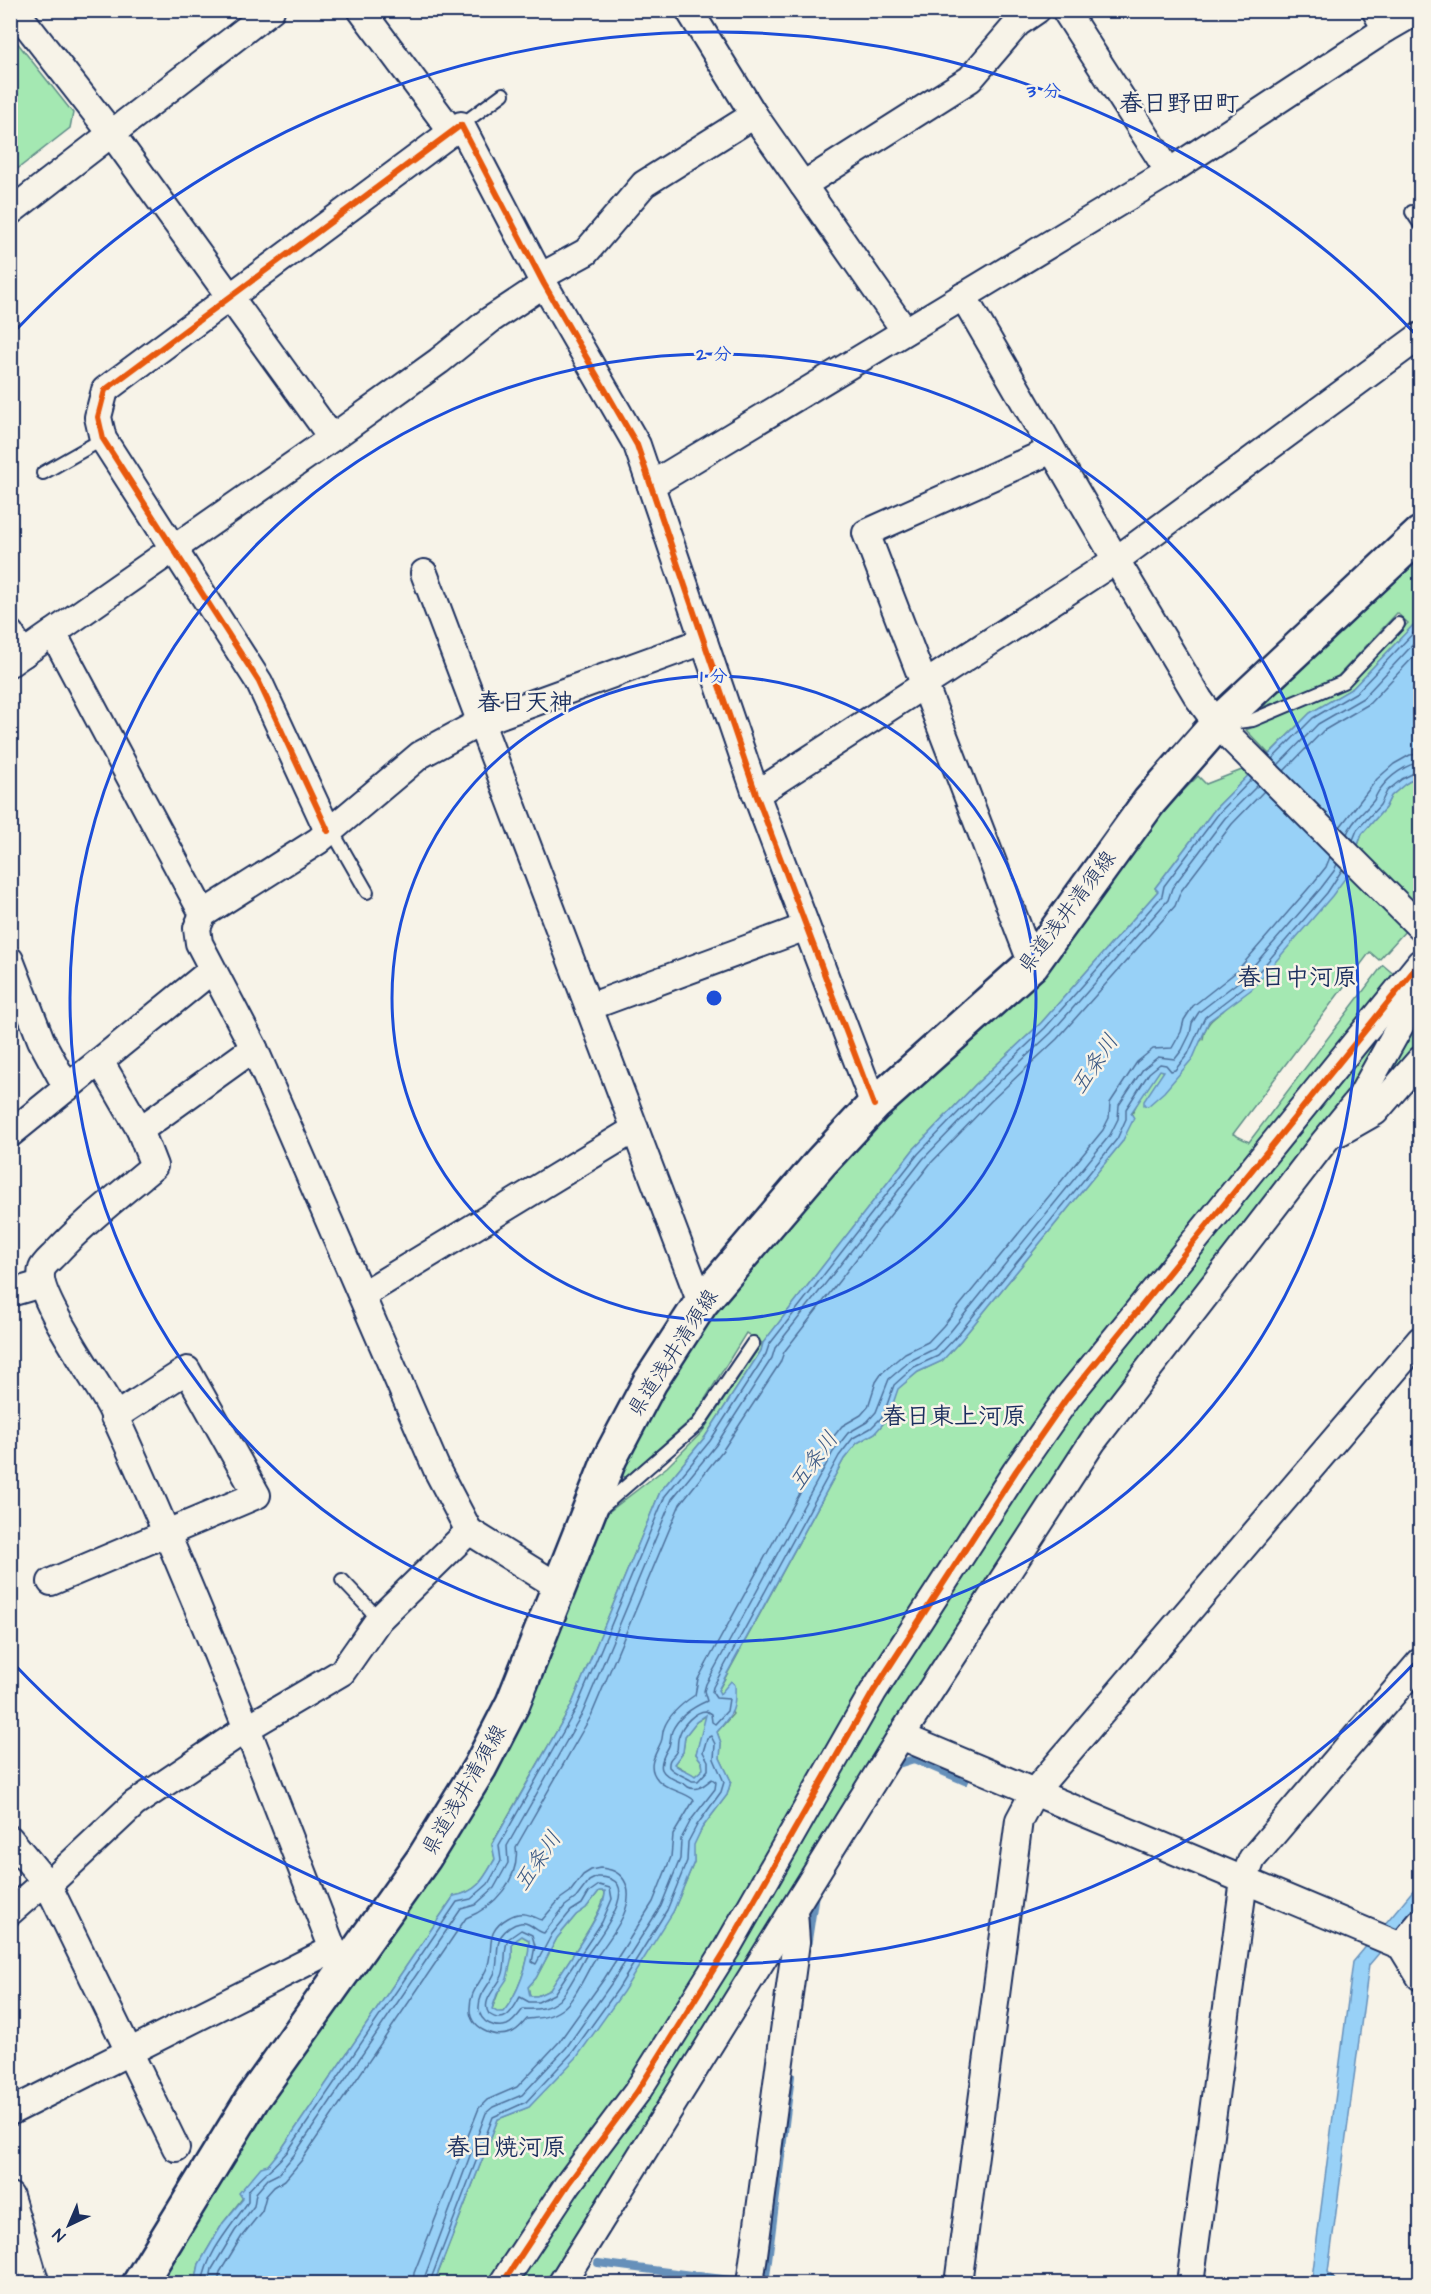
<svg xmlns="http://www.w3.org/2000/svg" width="1431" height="2294" viewBox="0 0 1431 2294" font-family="'Architects Daughter','Klee One',sans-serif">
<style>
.green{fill:#a4e8b2;stroke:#608c88;stroke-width:1.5}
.water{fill:#98d1f7;stroke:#6690ba;stroke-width:1.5;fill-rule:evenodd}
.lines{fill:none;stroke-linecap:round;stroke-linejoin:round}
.shore{stroke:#4d709b;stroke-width:1.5}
.stream{stroke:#6690ba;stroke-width:8}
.lane-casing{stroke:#1b2f5e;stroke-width:16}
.street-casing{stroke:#1b2f5e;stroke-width:30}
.secondary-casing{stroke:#1b2f5e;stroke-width:38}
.lane{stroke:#f7f3e8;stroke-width:12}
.street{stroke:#f7f3e8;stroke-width:26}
.secondary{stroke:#f7f3e8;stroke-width:33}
.cycleway-casing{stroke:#f7f3e8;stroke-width:10}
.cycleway{stroke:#e8590c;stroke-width:6}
.ring{fill:none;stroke:#1d4ed8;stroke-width:3}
.labels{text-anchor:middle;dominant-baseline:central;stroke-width:5;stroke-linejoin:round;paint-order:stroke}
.street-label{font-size:21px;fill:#1b2f5e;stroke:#f7f3e8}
.water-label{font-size:22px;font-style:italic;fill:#3a5884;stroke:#f7f3e8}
.quarter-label{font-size:24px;font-weight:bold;fill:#1b2f5e;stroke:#f7f3e8}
.centre{fill:#1d4ed8;stroke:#f7f3e8;stroke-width:3}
.ring-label{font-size:18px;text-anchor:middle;font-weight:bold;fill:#1d4ed8;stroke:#f7f3e8;stroke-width:5;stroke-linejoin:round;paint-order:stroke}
</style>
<rect width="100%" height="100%" fill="#f7f3e8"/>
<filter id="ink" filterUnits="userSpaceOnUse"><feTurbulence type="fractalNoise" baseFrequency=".0167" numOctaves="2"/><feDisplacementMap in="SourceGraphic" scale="12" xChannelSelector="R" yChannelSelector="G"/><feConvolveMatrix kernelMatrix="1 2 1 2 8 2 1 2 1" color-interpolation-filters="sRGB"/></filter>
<g filter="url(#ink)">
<g class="green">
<polygon points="16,41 73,113 70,128 11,174 10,45"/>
<polygon points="1420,556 1420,618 1353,688 1310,713 1269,754 1246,730 1348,684 1408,623 1397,613 1338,676 1304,693 1262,707 1274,687"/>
<path d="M1242,770L1248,776L1215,809L1155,888L1158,891L1041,1023L975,1085L913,1150L763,1343L761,1351L705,1437L660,1492L571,1706L492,1844L495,1859C484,1878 478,1892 454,1896L283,2147L223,2223L199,2264L195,2283H179L163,2275L223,2169L470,1816L527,1706L606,1514L667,1467L702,1432L762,1343L746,1333L694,1417L626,1477L620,1476V1471L655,1397L716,1308L877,1122L978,1037L1037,980L1070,940L1158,816L1198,776L1206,784Z"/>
<polygon points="1420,775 1420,909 1357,848 1362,834 1385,808 1391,796 1405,784"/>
<path d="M1348,871L1407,929L1379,960L1370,952L1233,1134L1249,1142L1383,965L1396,976L1053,1404L629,2088L489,2283L434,2284L498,2119L529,2107L673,1912L694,1862L693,1845L702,1828L727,1795L731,1781L720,1758L721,1743L717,1732L733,1714L718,1691L844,1459L857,1443L875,1433L888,1418L897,1389L918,1372L942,1361L961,1340L1122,1142C1130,1115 1141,1090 1160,1070L1164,1071V1074L1203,1039C1205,1024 1212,1019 1223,1011Z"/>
<polygon points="1413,986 1352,1092 1097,1420 551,2283 513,2284 885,1689 1085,1390"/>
<polygon points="1420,998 1420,1041 1377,1089"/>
<polygon points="707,1715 696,1754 702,1762 703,1769 695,1776 674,1764 683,1752 685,1736 696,1722"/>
<path d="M599,1891H605C607,1908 561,1971 550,1990L537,1996H530L528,1987L536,1978L557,1938L576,1915L586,1908Z"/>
<path d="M522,1936L529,1940C530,1962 517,1996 503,2012L497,2013L492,2009L512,1957V1943Z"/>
</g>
<g class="water">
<path d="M1420,618V775L1405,784L1391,796L1385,808L1362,834L1346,877L1332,896L1252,989L1209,1021L1193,1058L1164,1092L1148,1106L1144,1105V1101L1164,1071L1160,1070L1131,1113L1134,1118L1122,1142L961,1340L942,1361L918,1372L898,1389L888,1418L875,1433L857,1443L844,1459L718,1690L720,1694L731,1681L735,1685C736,1710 733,1713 717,1732L721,1743L720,1758L731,1781L727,1795L702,1828L694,1845V1862L673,1912L623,1992L577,2057L529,2107L498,2119L434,2283L195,2284L199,2264L223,2223L243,2199L239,2193L261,2167L268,2165L283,2147L454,1896C478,1892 484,1878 495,1859L492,1845L571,1706L660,1492L705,1437L761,1351L763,1343L913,1150L975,1085L1041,1023L1158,891L1155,888L1215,809L1310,713L1353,688ZM706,1715L696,1754L702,1762L703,1769L695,1776C688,1770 680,1770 674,1764L683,1752L685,1736L696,1722ZM599,1891H605C608,1908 561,1971 550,1990L537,1996H530L528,1987L536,1978L557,1938L576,1915L586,1908ZM522,1936L529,1940C530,1962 517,1996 503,2012H497L492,2009L497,1994L507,1979L512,1957V1943Z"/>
<polygon points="1420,1882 1420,1905 1369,1965 1328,2272 1338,2283 1317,2283 1312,2278 1353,1962"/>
<polygon points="10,2233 26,2283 11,2283"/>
</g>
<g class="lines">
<g class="shore">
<polyline points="1272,759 1313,718 1357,692 1420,626"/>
<polyline points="1278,765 1318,724 1363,698 1420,637"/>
<polyline points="1284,771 1323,731 1369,704 1420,650"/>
<polyline points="1340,827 1377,779 1394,764 1410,755 1420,754"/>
<path d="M1347,834C1352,820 1365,812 1374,800C1376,796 1378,791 1381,788C1389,777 1407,763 1420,763"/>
<polyline points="1353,840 1357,830 1380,805 1387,791 1402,779 1420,770"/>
<path d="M600,1868C610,1869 618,1871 624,1880C640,1906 606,1942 593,1962C585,1975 574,2001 562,2009C551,2017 541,2018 527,2019C522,2024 518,2031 510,2033C493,2039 469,2028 470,2008C470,1992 480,1983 486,1970C496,1949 482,1933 508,1918C513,1915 519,1913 525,1914C532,1915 537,1919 542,1920L560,1899L570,1892L583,1875L591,1870Z"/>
<path d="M597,1877C649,1876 597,1940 586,1956C579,1968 568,1991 559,2000C548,2009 536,2010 523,2009C519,2014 514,2022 507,2025C496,2029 480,2023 479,2009C478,1994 490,1985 495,1972C499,1961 495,1945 501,1936C505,1930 513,1924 520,1923C530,1921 536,1932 544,1933L565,1906L576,1898L589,1881Z"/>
<path d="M599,1885L610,1888L612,1899L602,1922L554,1994L538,2002H529L520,1997C513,2009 506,2026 489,2014C480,2001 497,1988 502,1976C507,1965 503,1950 508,1939L521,1930L532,1935L535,1946L532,1962L536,1964L552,1934L571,1911L582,1904L589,1892Z"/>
<path d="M202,2284C207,2252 230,2228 248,2202V2191C261,2176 275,2166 288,2151L457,1902L471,1899L488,1884L501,1861L499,1845L576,1709L665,1496L710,1441L766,1354L769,1345L918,1154L980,1090L1045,1028L1162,896L1164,886L1219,813L1252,779"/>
<polyline points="209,2284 212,2269 235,2231 254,2206 256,2193 268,2179 278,2174 294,2155 461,1909 475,1905 494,1888 508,1863 507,1846 583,1712 672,1499 716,1445 772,1358 775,1348 923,1159 985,1095 1051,1033 1168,900 1172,888 1225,818 1258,785"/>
<path d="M218,2284L220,2272L242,2236L262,2211L266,2196L274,2187L285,2180L301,2161L466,1918C495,1907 520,1879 516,1847L591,1716L680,1504L723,1450L780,1363L784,1352L930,1164L991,1101L1057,1039L1175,906L1181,891L1232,824L1264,791"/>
<path d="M413,2284L414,2273L479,2108L487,2100L517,2087L559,2042L604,1979L653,1902L671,1857L673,1835L694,1800C684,1791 668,1791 658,1780C646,1766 655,1756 661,1742C663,1738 662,1733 664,1728C669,1714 683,1703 695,1695L698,1679L826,1446L842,1426L861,1415L868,1407L876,1382L882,1373L905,1353L928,1342L943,1326L1103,1130L1109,1118L1110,1103L1137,1062L1153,1049L1172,1048L1181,1032L1184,1020L1193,1006L1236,972L1314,882L1326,867L1330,857"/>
<path d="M422,2284L486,2113L493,2107L522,2095L566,2048L611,1984L661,1906L680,1859L681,1839L691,1820L715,1789L716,1782L712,1779C705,1784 698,1792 688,1787C687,1786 682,1782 680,1782C660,1774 656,1768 668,1748C671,1743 670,1736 672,1731C679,1716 693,1707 707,1701L704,1691L706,1684L833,1452L848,1433L867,1422L876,1412L889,1379L910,1361L934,1349L950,1332L1110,1135L1118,1119L1119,1105L1143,1069L1158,1057L1175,1059L1182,1050L1190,1034L1192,1023L1199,1012L1242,979L1321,888L1334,871L1337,864"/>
<path d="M429,2284L493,2117L526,2102L572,2053L618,1989L667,1910L687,1861L688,1842L697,1825L721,1792L724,1782L714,1759L715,1744L711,1736L707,1738L703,1752L708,1761V1770L698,1781H692C685,1776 675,1774 669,1767C668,1757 674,1758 677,1750C678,1746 677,1740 679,1736C682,1725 695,1711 706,1711L711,1714L712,1722L715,1724L727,1711L729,1699L716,1698L712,1692L713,1687L839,1456L853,1438L871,1428L883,1416L894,1385L914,1367L938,1356L956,1337L1117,1139L1126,1119V1109L1149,1073L1160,1064L1166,1065L1171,1071L1175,1070L1188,1054L1205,1017L1248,984L1327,893L1342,870"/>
</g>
<g class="stream">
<polyline points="10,1483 12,1484"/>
<polyline points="893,1769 895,1765 914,1759 965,1781"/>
<polyline points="807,1947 815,1894"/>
<polyline points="598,2263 738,2281"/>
<polyline points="765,2284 791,2076"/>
</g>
<g class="lane-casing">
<g id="lane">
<polyline points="461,125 503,94"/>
<polyline points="1412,212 1420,224"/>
<polyline points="43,473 103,439"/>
<polyline points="1229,723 1253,720 1343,682 1398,624"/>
<polyline points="331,829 367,892"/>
<polyline points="601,1508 698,1424 753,1343"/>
<polyline points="342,1580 379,1619"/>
</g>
</g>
<g class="street-casing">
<g id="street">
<polyline points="15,10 112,134 332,438"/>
<polyline points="361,10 452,132"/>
<polyline points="689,10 754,115 905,331"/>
<polyline points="1065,10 1169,172"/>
<polyline points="1375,10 1386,29"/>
<polyline points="803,185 970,79 1018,23 1037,10"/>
<polyline points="10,212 271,10"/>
<polyline points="540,277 586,252 644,184 754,115"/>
<polyline points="963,296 1116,560 1199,699 1217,724 1420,927"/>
<polyline points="651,485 1169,172 1386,29 1419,10"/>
<polyline points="424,573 701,1303"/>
<polyline points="10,633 23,654"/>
<polyline points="53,633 203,914"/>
<polyline points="10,663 332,438 439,361 490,320 544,284"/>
<polyline points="756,794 1116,560 1420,336"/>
<polyline points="328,831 259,682 103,439 98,417 105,390 461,125 544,284 637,445 756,794 874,1105"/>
<polyline points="10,960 41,1040 67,1088"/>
<polyline points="1032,964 866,533 1052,450"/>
<polyline points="589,1007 806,927"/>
<path d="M100,1061L140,1130L154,1166C120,1195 84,1222 54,1255C50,1259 44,1264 42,1269C33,1294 98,1382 111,1408C196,1593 269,1783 342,1973"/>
<polyline points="140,1130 254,1048"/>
<polyline points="1340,1132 1375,1112 1420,1060"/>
<polyline points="10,1134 212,970"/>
<polyline points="10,1293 41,1284"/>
<polyline points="362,1295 635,1129"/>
<polyline points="51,1582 257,1495 187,1370 114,1417"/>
<polyline points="559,1587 469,1531 438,1472 254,1048 199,943 197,928 203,914 318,841 420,755 481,722 704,641"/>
<polyline points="901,1736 1401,1946 1420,1977"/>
<polyline points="10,1839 48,1885 176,2148"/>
<polyline points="10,1912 34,1891 48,1885 134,1804 247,1728 342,1672 379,1619 469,1531"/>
<polyline points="1401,1946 1420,1923"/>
<polyline points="10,2112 333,1949"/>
<polyline points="10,2196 36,2284"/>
<polyline points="502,2284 568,2184 637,2092 727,1948 873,1692 1016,1471 1067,1398 1420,963"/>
<polyline points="561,2284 901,1736 1093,1441 1324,1142 1360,1098 1420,990"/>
<polyline points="750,2284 796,1942 794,1911"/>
<polyline points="958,2284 1019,1820 1034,1792 1420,1340"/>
<polyline points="1190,2284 1244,1880 1252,1859 1420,1662"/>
</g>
</g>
<g class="secondary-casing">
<polyline id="secondary" points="139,2284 253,2098 424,1858 480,1767 513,1703 610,1458 650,1382 701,1303 821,1162 874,1105 1032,964 1149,802 1217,724 1420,534"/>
</g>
<use href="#lane" class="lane"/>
<use href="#street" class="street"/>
<use href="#secondary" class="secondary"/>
<g class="cycleway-casing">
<g id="cycleway">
<polyline points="328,831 259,682 103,439 98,417 105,390 461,125 544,284 637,445 756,794 874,1105"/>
<polyline points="502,2284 568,2184 637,2092 727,1948 873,1692 1016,1471 1067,1398 1420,963"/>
</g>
</g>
<use href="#cycleway" class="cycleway"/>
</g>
</g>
<g class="ring">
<circle cx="714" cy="998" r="322"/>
<circle cx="714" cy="998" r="644"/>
<path d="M1420 1657A966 966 0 0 1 13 1663M13 333A966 966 0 0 1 1420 339"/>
</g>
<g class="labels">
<g class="street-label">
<text transform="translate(1067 912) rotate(-53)">県道浅井清須線</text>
<text transform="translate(673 1353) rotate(-57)">県道浅井清須線</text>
<text transform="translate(464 1790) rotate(-60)">県道浅井清須線</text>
</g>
<g class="water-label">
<text transform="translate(1095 1064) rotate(-56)">五条川</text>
<text transform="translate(814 1461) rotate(-54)">五条川</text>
<text transform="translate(538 1861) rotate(-56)">五条川</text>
</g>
<g class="quarter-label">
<text x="1179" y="104">春日野田町</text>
<text x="525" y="703">春日天神</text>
<text x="1297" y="978">春日中河原</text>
<text x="954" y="1417">春日東上河原</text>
<text x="506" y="2148">春日焼河原</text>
</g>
</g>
<circle cx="714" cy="998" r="9" class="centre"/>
<g class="ring-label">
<text x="1044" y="97">3 分</text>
<text x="714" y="360">2 分</text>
<text x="714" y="682">1 分</text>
</g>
<rect width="1431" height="2294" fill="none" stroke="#f7f3e8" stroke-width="36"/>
<rect x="18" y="18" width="1395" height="2258" fill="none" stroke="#1b2f5e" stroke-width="2" filter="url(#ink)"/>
<g transform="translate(69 2225) rotate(224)" stroke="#f7f3e8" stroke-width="4.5" paint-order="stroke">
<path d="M0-4.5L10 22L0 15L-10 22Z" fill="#1b2f5e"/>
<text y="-9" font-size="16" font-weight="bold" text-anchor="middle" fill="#1b2f5e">N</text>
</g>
</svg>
